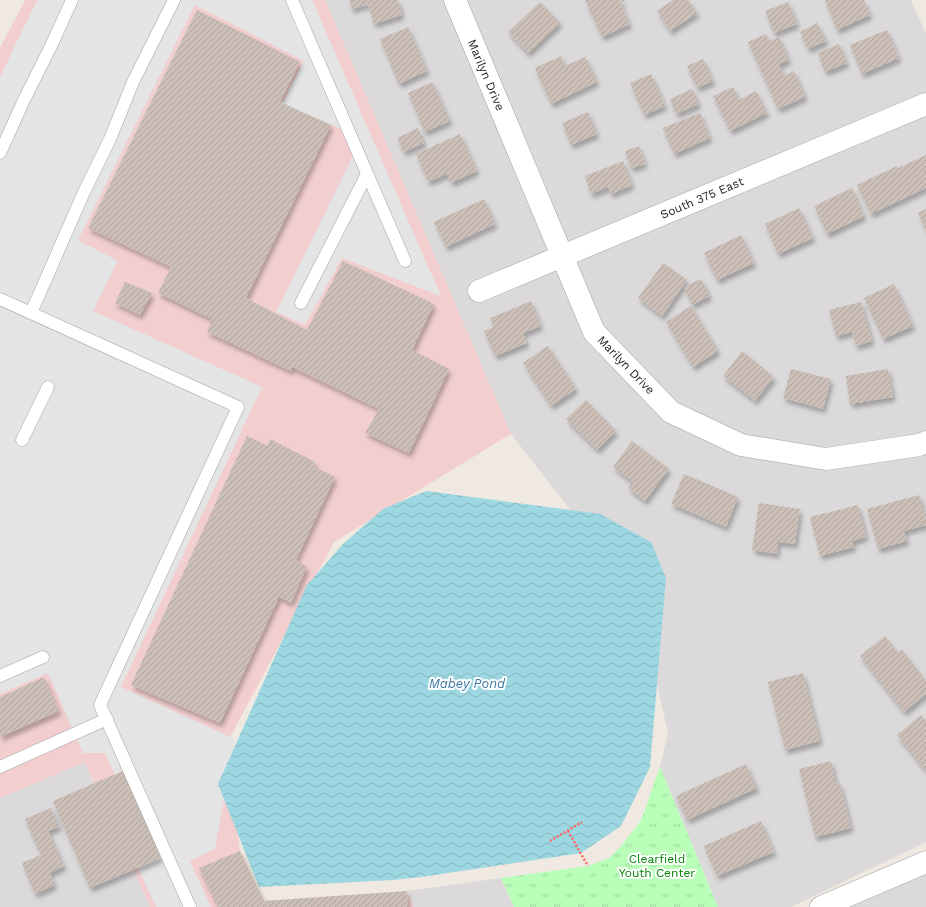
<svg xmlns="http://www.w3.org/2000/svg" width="926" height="907" viewBox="0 0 926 907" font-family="'Work Sans',sans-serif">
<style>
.residential{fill:#dbd9d9}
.commercial{fill:#f2cecf}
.park{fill:url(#park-tufts)}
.parking{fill:#e4e4e4}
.water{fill:url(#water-waves)}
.building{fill:url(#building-hatch);filter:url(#shadow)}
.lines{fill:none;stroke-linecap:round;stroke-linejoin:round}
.service-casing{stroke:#a3a3a3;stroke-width:13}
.minor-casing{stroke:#a3a3a3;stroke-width:23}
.path{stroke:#ff6662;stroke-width:2.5;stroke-dasharray:2 2;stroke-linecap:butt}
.service{stroke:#fff;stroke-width:12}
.minor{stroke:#fff;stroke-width:22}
.labels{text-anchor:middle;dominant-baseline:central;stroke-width:4;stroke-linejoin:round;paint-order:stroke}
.street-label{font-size:12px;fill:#1c1c1c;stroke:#fff}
.park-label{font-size:12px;fill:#018402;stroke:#fff}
.water-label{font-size:13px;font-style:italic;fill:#3c78a4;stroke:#fff}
</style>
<defs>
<pattern id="park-tufts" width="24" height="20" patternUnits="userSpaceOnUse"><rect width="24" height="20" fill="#b9feb9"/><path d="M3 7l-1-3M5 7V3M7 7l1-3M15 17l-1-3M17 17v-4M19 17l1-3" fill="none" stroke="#9ed99e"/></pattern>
<pattern id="water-waves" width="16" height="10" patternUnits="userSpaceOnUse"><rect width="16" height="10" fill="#9dd7e1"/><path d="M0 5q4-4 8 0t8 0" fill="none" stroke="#87b8c0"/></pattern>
<pattern id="building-hatch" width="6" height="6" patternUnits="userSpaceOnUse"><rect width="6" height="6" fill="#cbbfb7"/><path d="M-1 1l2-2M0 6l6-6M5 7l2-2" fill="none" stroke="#aea49d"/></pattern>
<filter id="shadow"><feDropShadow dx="2.5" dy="4.5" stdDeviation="2" flood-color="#0004"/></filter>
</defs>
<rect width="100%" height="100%" fill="#efe9e1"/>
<g class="residential">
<polygon points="325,0 911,0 926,34 926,842 791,907 718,907 660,767 668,733 636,590 593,539 511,434"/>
<polygon points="85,762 150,907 0,907 0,798"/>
<polygon points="926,870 926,907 841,907"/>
<polygon points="501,878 514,907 414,907 407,891"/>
</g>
<polygon class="commercial" points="25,0 325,0 511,434 334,542 217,762 234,802 240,851 264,901 407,891 414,907 150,907 85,762 0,798 0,48"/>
<polygon class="park" points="660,767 718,907 514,907 501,878 588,866 609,858 622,845 641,820"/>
<polygon class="parking" points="37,0 312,0 441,296 342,258 305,325 276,312 353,156 343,130 282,104 304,61 195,5 78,240 118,261 93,311 262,387 121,687 235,739 215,849 190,861 211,907 156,907 133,857 149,851 105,753 83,753 48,673 0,694 0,77"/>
<polygon class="water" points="426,491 600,514 651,542 666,578 650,767 621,826 581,853 421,877 393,880 259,887 218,784 307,585 343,544 383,509"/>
<g class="building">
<polygon points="349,0 398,0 402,15 374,24 368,4 352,9"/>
<polygon points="585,0 626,0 620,3 630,24 602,37"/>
<polygon points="673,0 688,0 697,13 670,31 657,11"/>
<polygon points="825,0 864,0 870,15 837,30"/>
<polygon points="540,2 560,23 528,53 508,32"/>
<polygon points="788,2 797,24 774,33 765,11"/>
<polygon points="197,10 300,62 280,102 331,125 246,298 307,330 343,261 434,304 412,350 449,369 409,453 365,433 379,409 292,367 291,371 207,332 212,319 158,293 171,267 88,228"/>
<polygon points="817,23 826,41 808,49 800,32"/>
<polygon points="408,27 427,71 399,84 380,39"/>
<polygon points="887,30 899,58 862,74 850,45"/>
<polygon points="766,34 769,41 779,37 789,60 779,64 784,76 794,71 805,97 778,109 748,42"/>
<polygon points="839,44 847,63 825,72 818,53"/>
<polygon points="561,56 565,66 585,57 597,82 551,104 535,68"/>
<polygon points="703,59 713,81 697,88 687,66"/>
<polygon points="651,74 665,106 644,115 630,83"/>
<polygon points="432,82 450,121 425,132 408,93"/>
<polygon points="733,87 739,100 756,91 767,113 730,131 713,96"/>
<polygon points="692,89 699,104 676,114 670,99"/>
<polygon points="588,112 597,134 571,145 562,123"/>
<polygon points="700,113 710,138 674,154 663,128"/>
<polygon points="418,128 424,143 404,152 397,138"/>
<polygon points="460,134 477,171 451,183 447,174 428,182 416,154"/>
<polygon points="639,146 645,164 631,168 625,151"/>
<polygon points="926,155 926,188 871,214 857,185 897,166 898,168"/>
<polygon points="623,161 632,185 611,194 608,187 591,194 585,176"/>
<polygon points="852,188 864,216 827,234 814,206"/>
<polygon points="484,199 495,224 446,247 434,222"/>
<polygon points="799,208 813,238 778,254 765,224"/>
<polygon points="926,209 926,230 918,213"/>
<polygon points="741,235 754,263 717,280 704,253"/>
<polygon points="663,263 687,280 662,316 638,298"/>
<polygon points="701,279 710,296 692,305 684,287"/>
<polygon points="125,282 152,293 140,315 115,303"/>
<polygon points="894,284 913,326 883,339 864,298"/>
<polygon points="531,301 541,326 523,333 527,343 495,356 484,331 494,327 490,318"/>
<polygon points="861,302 872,341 856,346 852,332 836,336 829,310"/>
<polygon points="691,306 718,351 693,367 666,322"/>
<polygon points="548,346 576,389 551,406 523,363"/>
<polygon points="742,351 774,377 755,401 723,376"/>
<polygon points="791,369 831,379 823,409 783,398"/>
<polygon points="888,369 893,397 850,404 846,376"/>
<polygon points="586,400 616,431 597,450 566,419"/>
<polygon points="247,436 268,446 270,439 315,462 314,467 335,477 296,560 307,567 291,603 279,597 220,723 131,685"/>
<polygon points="632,441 669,469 645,501 628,488 633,482 613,467"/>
<polygon points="684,474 738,497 726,527 671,504"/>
<polygon points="919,495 926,519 926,525 904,531 907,541 878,549 867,509"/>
<polygon points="759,503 800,509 795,544 778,542 777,554 752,550"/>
<polygon points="858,505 866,537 852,541 854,547 820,556 810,517"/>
<polygon points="885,636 898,653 902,650 926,681 926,694 904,712 860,656"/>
<polygon points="803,673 820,741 785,750 768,682"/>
<polygon points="44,677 59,711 0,737 0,697"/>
<polygon points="921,715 926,721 926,771 897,735"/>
<polygon points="831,761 836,784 840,783 851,828 815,837 799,769"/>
<polygon points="746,764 757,788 687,820 676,796"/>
<polygon points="123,771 161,858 90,888 53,801"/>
<polygon points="51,808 59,827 48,831 64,866 50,873 55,885 35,894 22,863 41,855 25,819"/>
<polygon points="761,821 774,852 717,876 704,846"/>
<polygon points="240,851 264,901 407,891 408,907 218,907 199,868"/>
</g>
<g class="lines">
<g class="service-casing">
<g id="service">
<polyline points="292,0 405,261"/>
<polyline points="0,153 24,100 52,44 72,0"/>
<polyline points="0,299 238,407 100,705 190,907"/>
<polyline points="301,303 367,174"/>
<polyline points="31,313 84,192 110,139 133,82 174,0"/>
<polyline points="22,440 48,387"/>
<polyline points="0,676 43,657"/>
<polyline points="0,767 107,719"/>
</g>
</g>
<g class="minor-casing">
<g id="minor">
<polyline points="455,0 594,332 671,412 741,445 826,459 919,445 926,442"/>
<polyline points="479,291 926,104"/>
<polyline points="821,907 926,862"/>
</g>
</g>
<g class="path">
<polyline points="568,831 588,866"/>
<polyline points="550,841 582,822"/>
</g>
<use href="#service" class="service"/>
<use href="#minor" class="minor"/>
</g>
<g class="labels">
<g class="street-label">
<text transform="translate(486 75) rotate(67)">Marilyn Drive</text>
<text transform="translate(702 198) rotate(-23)">South 375 East</text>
<text transform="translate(626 365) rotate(46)">Marilyn Drive</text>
</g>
<g class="park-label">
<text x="657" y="859">Clearfield<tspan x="657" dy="14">Youth Center</tspan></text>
</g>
<g class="water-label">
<text x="467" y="683">Mabey Pond</text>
</g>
</g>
</svg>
